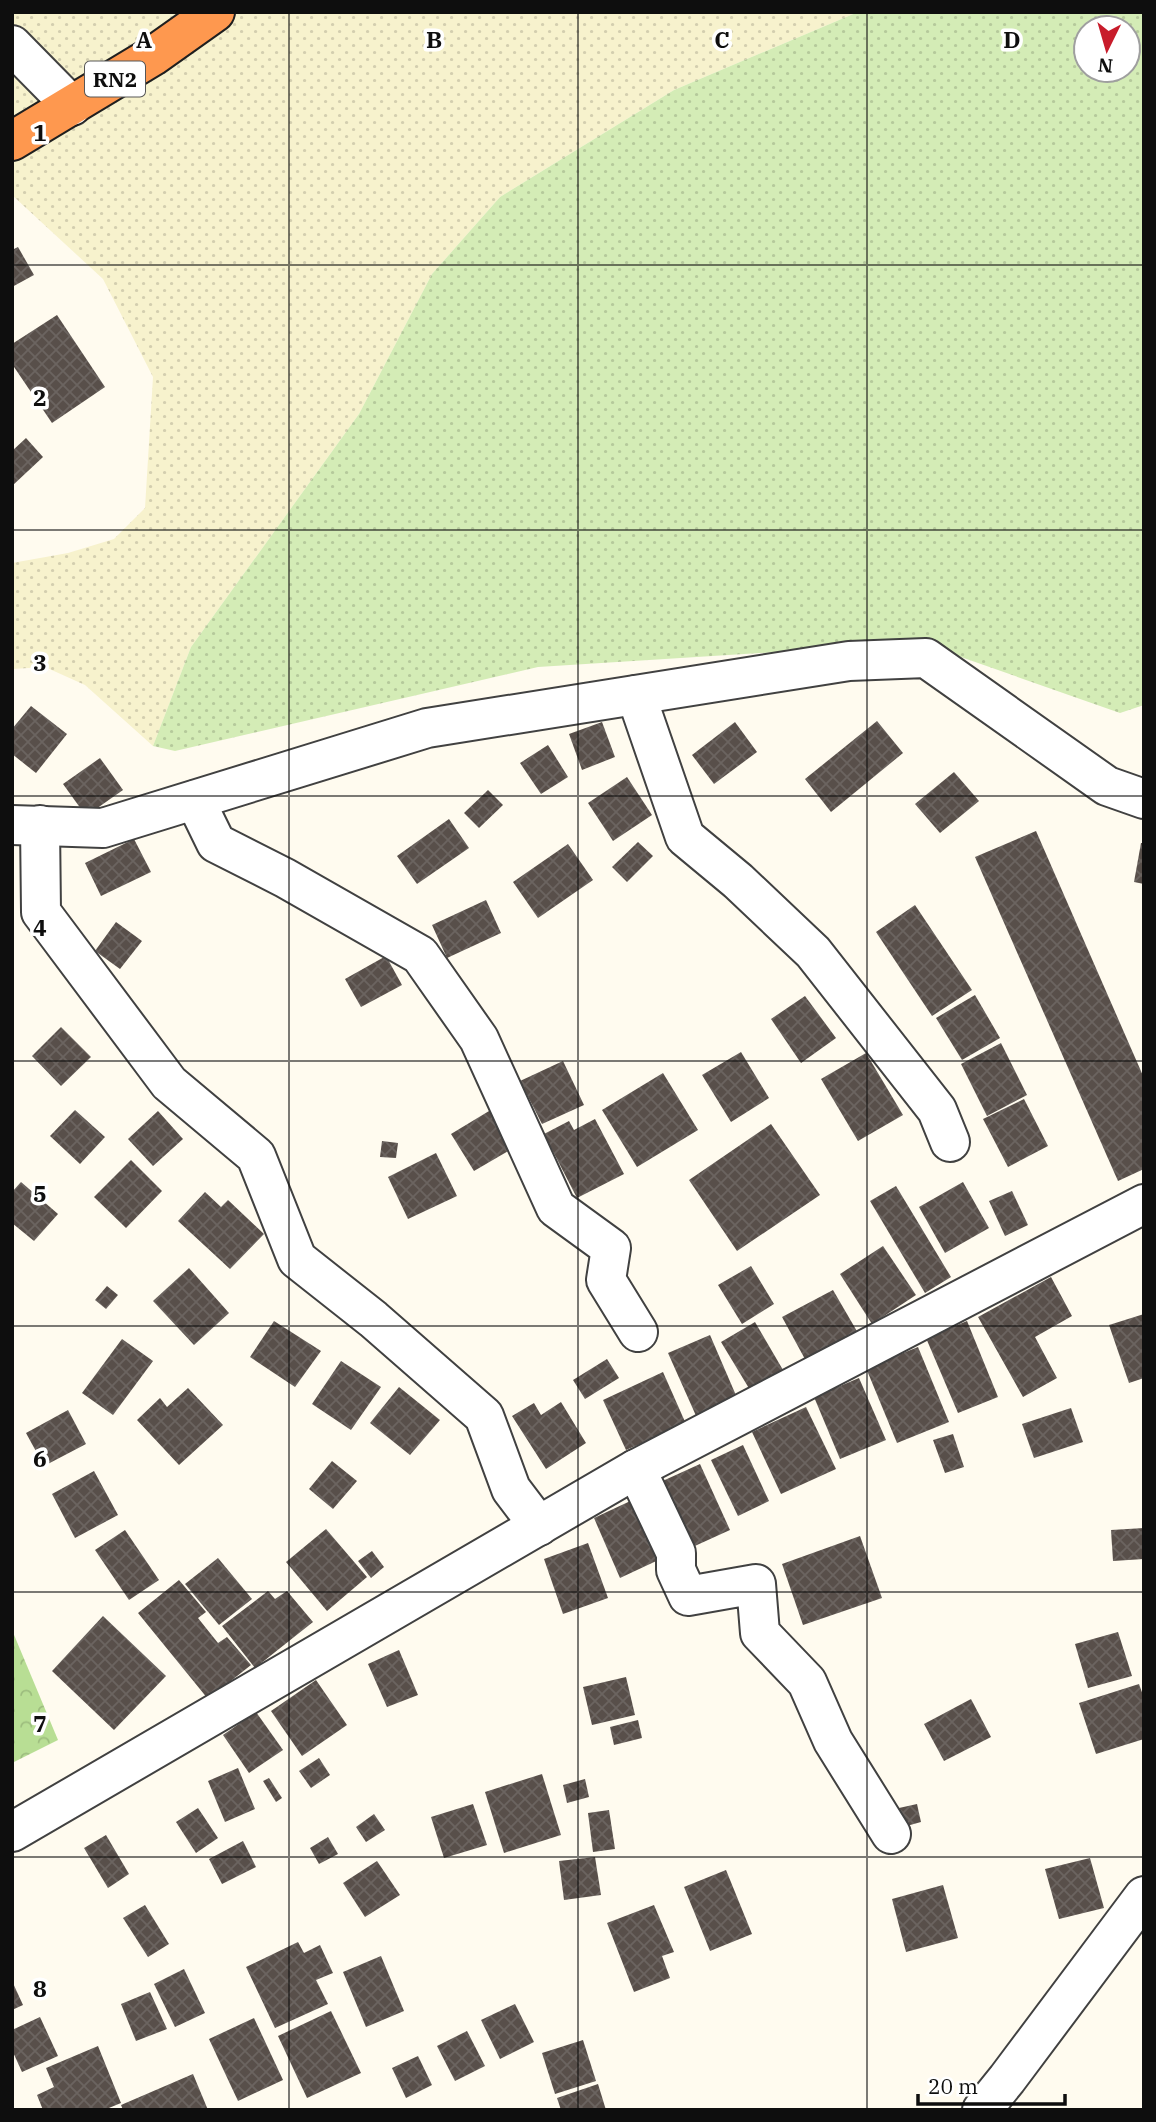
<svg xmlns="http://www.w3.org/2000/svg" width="1156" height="2122" viewBox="0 0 1156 2122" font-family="'IBM Plex Serif',serif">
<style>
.farmland{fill:url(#farmland-dots)}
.grass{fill:url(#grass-dots);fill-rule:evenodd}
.forest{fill:url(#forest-crowns)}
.building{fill:url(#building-cross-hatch)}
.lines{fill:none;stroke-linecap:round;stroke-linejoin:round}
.minor-casing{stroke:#414141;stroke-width:42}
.highway-casing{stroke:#1f1f1f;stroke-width:42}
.minor{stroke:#fff;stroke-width:38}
.highway{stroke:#fe984f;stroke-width:38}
.grid{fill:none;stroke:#0e0e0e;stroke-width:2;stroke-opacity:0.55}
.labels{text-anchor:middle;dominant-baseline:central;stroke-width:7;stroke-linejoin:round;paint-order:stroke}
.shield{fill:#fff;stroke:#565656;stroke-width:2}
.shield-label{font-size:21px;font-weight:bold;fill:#0e0e0e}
.grid-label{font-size:23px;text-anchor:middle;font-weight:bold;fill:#0e0e0e;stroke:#fff;stroke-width:7;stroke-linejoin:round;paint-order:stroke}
</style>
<defs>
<pattern id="farmland-dots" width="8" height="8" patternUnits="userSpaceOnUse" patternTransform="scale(1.75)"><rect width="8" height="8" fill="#f7f2cd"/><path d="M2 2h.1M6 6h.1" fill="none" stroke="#d3ceaf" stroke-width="1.8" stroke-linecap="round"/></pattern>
<pattern id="grass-dots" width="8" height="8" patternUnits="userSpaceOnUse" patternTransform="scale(1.75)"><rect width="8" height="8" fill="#d4ecb6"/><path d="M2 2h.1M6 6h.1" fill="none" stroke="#b5c99b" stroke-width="1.8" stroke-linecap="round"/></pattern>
<pattern id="forest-crowns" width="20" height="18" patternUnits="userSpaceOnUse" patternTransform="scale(1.75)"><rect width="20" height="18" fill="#b8de94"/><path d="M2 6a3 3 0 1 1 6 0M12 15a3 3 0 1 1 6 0" fill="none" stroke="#9dbd7e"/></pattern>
<pattern id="building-cross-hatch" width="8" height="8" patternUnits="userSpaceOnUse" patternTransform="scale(1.75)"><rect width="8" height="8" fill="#584f4a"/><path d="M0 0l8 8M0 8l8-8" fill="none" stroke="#6b6460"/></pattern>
</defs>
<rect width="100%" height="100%" fill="#fffbef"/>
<polygon class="farmland" points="12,12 858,12 674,90 500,197 432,274 359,414 191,647 153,746 85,685 45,667 12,669 12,563 68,553 114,539 145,508 153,377 103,279 12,195"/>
<path class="grass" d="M858,12H1144V705L1120,713L921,643L538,667L175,751L153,746L191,647L359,414L432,274L500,197L674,90ZM1086,28H1128V70H1086Z"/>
<polygon class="forest" points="12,1630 58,1740 12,1763"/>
<g class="building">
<polygon points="18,247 34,275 12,287 12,250"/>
<polygon points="57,315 105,387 52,423 12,364 12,344"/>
<polygon points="26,438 43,457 12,486 12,451"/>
<polygon points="31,706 67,734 36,773 12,754 12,729"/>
<polygon points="877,721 903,753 831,812 805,779"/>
<polygon points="602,722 615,757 582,770 569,734"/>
<polygon points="735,722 757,752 714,784 692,755"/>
<polygon points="548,745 568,777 541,794 520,763"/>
<polygon points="100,758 123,790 86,816 63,784"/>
<polygon points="954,772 979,801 940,833 915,804"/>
<polygon points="627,777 652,815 613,841 588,803"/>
<polygon points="488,790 503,805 479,828 464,813"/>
<polygon points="449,819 469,848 417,884 397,856"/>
<polygon points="1036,831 1144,1078 1144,1169 1118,1181 975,857"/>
<polygon points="134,839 151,872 101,896 85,863"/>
<polygon points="638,842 653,856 627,882 612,867"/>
<polygon points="1141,843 1144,843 1144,884 1134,882"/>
<polygon points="568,844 593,880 538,918 513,882"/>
<polygon points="486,900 501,933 447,958 432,925"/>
<polygon points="915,905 972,990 932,1016 876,932"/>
<polygon points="116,922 142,941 120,969 95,951"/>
<polygon points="386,956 402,985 361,1007 345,979"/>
<polygon points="975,995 1000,1038 962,1060 936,1018"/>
<polygon points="805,996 836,1038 801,1063 771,1019"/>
<polygon points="61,1027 91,1057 61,1086 32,1056"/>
<polygon points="1001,1043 1027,1095 987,1116 961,1064"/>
<polygon points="741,1052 769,1098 731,1122 702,1075"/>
<polygon points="866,1053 903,1115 858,1141 821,1079"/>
<polygon points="563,1061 584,1105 542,1124 520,1081"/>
<polygon points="663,1073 698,1130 637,1167 602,1110"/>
<polygon points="1024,1099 1048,1146 1008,1167 983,1119"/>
<polygon points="494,1108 517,1146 474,1171 451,1134"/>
<polygon points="75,1110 105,1137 80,1164 50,1136"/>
<polygon points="158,1111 183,1139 153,1166 128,1139"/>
<polygon points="595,1119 624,1174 577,1198 544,1134 569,1121 574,1130"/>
<polygon points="771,1124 820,1195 737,1251 689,1180"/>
<polygon points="382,1141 398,1143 396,1158 380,1157"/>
<polygon points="436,1153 457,1196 408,1219 388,1177"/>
<polygon points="131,1160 162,1191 126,1228 94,1197"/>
<polygon points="21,1182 58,1214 34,1241 12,1223 12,1192"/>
<polygon points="963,1182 989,1228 945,1253 919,1207"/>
<polygon points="896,1186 951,1277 925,1293 870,1201"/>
<polygon points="1012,1191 1028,1225 1005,1236 989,1201"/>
<polygon points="205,1192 221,1207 228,1200 264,1234 230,1269 178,1221"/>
<polygon points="883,1246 916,1295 872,1324 840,1274"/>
<polygon points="751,1266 774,1304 742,1324 718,1285"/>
<polygon points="189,1268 229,1313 194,1345 153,1301"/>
<polygon points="1051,1277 1072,1316 1035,1337 1057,1378 1023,1397 978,1317"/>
<polygon points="107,1286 118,1295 106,1309 95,1300"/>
<polygon points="833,1290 858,1333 806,1361 782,1317"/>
<polygon points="1144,1314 1144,1378 1129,1383 1109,1325"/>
<polygon points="274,1321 321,1351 295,1387 250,1357"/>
<polygon points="967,1321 998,1397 958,1413 926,1338"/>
<polygon points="755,1322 783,1370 750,1390 721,1342"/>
<polygon points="710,1335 738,1400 697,1418 668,1353"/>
<polygon points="122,1339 153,1361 113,1415 82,1393"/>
<polygon points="918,1347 949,1422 897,1443 866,1368"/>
<polygon points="607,1359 619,1378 585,1399 573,1380"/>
<polygon points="341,1361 381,1387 351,1430 312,1404"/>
<polygon points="663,1372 686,1424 626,1450 603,1400"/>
<polygon points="859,1378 886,1440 840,1459 814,1397"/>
<polygon points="399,1387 440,1420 410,1455 370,1423"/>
<polygon points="188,1388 223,1425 179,1465 137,1420 160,1398 167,1407"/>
<polygon points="561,1402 586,1443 546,1469 512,1416 534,1403 541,1415"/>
<polygon points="806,1407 836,1469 781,1494 752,1432"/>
<polygon points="1071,1408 1083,1442 1034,1458 1022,1424"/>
<polygon points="68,1410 86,1444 44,1466 26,1433"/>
<polygon points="953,1434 964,1467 945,1473 933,1440"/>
<polygon points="743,1445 769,1501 738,1516 711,1460"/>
<polygon points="332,1461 357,1481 333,1509 309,1489"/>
<polygon points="700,1464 730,1530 686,1550 656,1484"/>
<polygon points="94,1471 118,1515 75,1538 52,1494"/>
<polygon points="641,1496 667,1556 620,1578 594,1518"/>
<polygon points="1144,1528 1144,1559 1113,1561 1111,1530"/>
<polygon points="326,1529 367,1577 327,1611 286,1562"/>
<polygon points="125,1530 159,1580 129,1600 95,1550"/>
<polygon points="860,1536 882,1598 803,1625 782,1564"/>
<polygon points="588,1543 608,1598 563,1614 544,1559"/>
<polygon points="372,1551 384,1567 371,1578 358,1561"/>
<polygon points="218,1558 252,1599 219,1625 185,1584"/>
<polygon points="179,1580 206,1612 198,1618 218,1643 227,1637 251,1665 208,1699 138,1613"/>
<polygon points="268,1591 275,1599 287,1591 313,1622 255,1668 222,1626"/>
<polygon points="103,1616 166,1676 114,1730 52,1671"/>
<polygon points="1118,1632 1132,1676 1088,1688 1075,1644"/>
<polygon points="399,1650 418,1695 387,1707 368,1664"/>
<polygon points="626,1677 635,1715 592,1725 583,1687"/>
<polygon points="316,1680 347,1725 302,1756 271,1711"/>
<polygon points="1139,1684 1144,1698 1144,1739 1096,1754 1079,1703"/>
<polygon points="971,1699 991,1737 944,1761 924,1724"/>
<polygon points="256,1712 283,1750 249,1773 223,1735"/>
<polygon points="638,1720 642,1738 614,1745 610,1727"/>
<polygon points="319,1758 330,1775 311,1788 299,1771"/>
<polygon points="238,1768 255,1809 225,1822 208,1781"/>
<polygon points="542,1774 561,1835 504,1853 485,1792"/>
<polygon points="269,1778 282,1798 276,1802 263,1781"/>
<polygon points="585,1779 589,1797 567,1803 563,1785"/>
<polygon points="473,1804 487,1845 444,1858 431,1817"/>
<polygon points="917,1804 921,1822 903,1827 899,1808"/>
<polygon points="198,1808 218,1838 196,1853 176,1822"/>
<polygon points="609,1810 615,1849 593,1852 588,1813"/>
<polygon points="374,1814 385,1830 366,1842 356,1827"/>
<polygon points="106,1835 129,1874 108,1888 84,1848"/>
<polygon points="328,1837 338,1854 319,1864 310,1848"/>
<polygon points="243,1841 256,1867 222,1884 209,1859"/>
<polygon points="595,1857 601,1895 564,1900 559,1861"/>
<polygon points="1090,1858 1104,1908 1059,1919 1045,1869"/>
<polygon points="377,1861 400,1895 365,1917 343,1883"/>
<polygon points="726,1870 752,1934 710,1951 684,1887"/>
<polygon points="943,1885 958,1938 906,1952 892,1899"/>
<polygon points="145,1905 169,1944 148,1957 123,1918"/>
<polygon points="654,1905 674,1952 662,1956 670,1978 634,1992 607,1923"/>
<polygon points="298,1942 304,1953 320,1945 333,1973 316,1980 328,2004 275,2028 246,1967"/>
<polygon points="381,1956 404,2011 366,2027 343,1972"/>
<polygon points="184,1969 205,2013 175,2027 154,1984"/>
<polygon points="12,1981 23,2005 12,2010"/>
<polygon points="150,1992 167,2029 136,2041 121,2004"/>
<polygon points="515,2004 534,2042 500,2059 481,2020"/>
<polygon points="331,2011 361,2073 307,2098 278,2036"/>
<polygon points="40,2017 58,2056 22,2072 12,2050 12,2030"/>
<polygon points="254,2018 283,2080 238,2101 209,2039"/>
<polygon points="467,2031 485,2066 455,2081 437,2046"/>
<polygon points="583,2040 596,2081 555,2094 542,2053"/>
<polygon points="98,2046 121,2103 104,2110 43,2110 37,2095 54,2087 46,2068"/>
<polygon points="418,2056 432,2085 406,2098 392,2068"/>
<polygon points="193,2074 208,2110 123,2110 121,2105"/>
<polygon points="598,2084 606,2110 561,2110 557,2098"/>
</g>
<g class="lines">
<g class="minor-casing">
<g id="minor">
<polyline points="12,45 72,106"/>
<polyline points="636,695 685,837 738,881 813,952 937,1110 950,1142"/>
<polyline points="195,800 216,843 285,878 420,955 479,1039 556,1208 611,1248 606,1280 638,1332"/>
<polyline points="12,825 103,828 427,728 849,661 926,658 1107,786 1144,799"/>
<polyline points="40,825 41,912 169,1083 256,1156 297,1259 373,1319 484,1416 511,1489 539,1526"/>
<polyline points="636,1469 676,1553 676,1570 688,1596 756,1584 760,1633 807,1682 833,1741 891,1834"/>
<polyline points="12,1832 636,1469 1144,1204"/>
<polyline points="982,2110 1007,2079 1144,1896"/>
</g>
</g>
<g class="highway-casing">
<polyline id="highway" points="12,141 153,56 215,12"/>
</g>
<use href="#minor" class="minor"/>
<use href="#highway" class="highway"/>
</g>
<path class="grid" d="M289,12V2110M578,12V2110M867,12V2110M12,265H1144M12,530H1144M12,796H1144M12,1061H1144M12,1326H1144M12,1592H1144M12,1857H1144"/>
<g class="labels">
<rect class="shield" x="85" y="61.5" width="60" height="35" rx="5"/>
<g class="shield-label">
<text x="115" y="79">RN2</text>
</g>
</g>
<g class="grid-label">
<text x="144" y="48">A</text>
<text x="434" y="48">B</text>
<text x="722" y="48">C</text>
<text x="1012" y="48">D</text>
<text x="40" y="141">1</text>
<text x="40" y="406">2</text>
<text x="40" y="671">3</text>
<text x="40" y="936">4</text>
<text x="40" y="1202">5</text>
<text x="40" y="1467">6</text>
<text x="40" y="1732">7</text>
<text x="40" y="1997">8</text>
</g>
<rect width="1156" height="2122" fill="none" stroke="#0e0e0e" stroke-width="28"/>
<g transform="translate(1107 49) rotate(185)"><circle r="33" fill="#ffffff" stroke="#9f9f9f" stroke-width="2"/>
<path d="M0-5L12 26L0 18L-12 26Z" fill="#c81c2b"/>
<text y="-10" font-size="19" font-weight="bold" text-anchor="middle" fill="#0e0e0e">N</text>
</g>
<path d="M918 2094v10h147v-10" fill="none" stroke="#0e0e0e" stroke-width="3.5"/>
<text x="928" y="2094" font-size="21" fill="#0e0e0e" stroke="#ffffff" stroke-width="5" paint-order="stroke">20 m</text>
</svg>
